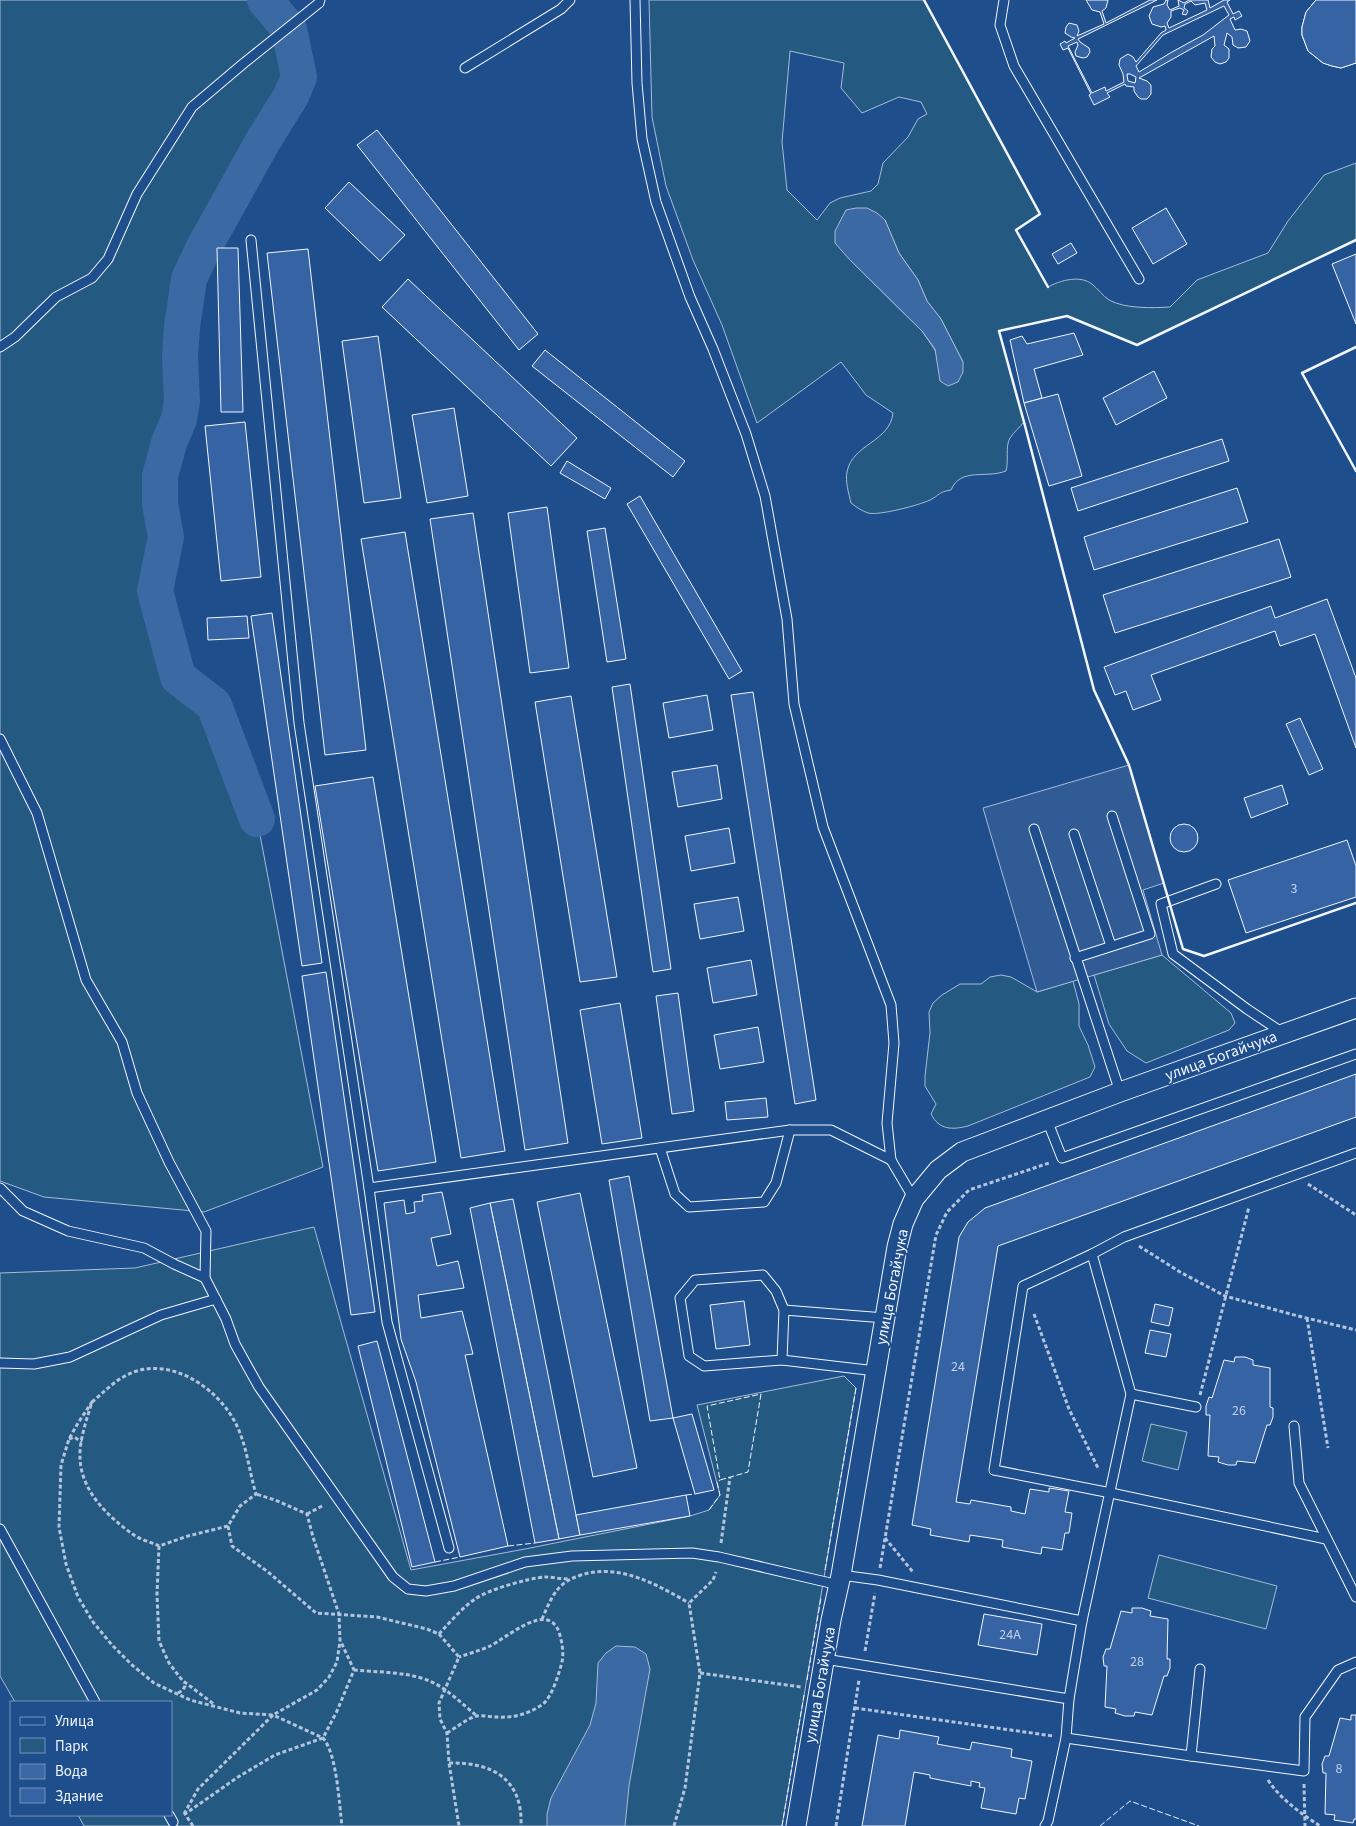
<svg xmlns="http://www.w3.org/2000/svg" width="1356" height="1826" viewBox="0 0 1356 1826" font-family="'Source Sans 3',sans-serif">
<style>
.green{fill:#245a82;stroke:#a8bbd7;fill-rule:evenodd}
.parking{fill:#305b95;stroke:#a8bbd7}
.water{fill:#3b69a3;stroke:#a8bbd7}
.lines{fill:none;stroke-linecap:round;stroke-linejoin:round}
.river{stroke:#3b69a3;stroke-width:36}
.building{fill:#3563a3;stroke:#f2f6ff;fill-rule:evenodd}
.lane-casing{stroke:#f2f6ff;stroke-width:11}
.street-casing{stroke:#f2f6ff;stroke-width:21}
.path{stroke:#b3c4dc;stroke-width:3;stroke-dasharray:4 2.5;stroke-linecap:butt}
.lane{stroke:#1f4e8c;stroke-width:9}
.street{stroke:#1f4e8c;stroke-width:19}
.fence{stroke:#f2f6ff;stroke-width:1;stroke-dasharray:6 2.5;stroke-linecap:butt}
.wall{stroke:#f2f6ff;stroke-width:2.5}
.labels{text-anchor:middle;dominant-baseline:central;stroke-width:4;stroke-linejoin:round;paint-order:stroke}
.number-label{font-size:14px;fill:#c3d1e8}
.street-label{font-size:16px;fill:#f2f6ff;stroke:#1f4e8c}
</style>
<rect width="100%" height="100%" fill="#1f4e8c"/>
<g class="green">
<polygon points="0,0 265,0 289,29 299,77 291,96 263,141 203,249 189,279 182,327 180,357 182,401 179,419 169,443 160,476 160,504 166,537 155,591 178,677 214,705 257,819 323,1167 204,1212 44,1197 0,1181"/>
<path d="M649,0H924L1040,214L1016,230L1048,287C1061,280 1080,275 1092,284C1098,289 1103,296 1109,300C1125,309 1153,308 1170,307L1197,280L1268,253L1288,221L1324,175L1356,163V240L1137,345L1067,316L999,331L1024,422C1020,427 1014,432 1010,438C1005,446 1009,461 1006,471C985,479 961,467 951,490C938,492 940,495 930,500C920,505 878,516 868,513C862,511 856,507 851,503C849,494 845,482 847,472C852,444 890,442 893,413L866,395L841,362L757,423L722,325L693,260L666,186L652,117ZM790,51L844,63L841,88L862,113L899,97L921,102L927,114L918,119L908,137L883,163L878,184L871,191L840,198L830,203L817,220L787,190L782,142ZM885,220L899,253L918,280L927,301L941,319L963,362L938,359L935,350L922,331L849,259Z"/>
<polygon points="1162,955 1231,1013 1235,1023 1229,1030 1146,1063 1127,1051 1109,1024 1094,975"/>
<path d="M1001,975L1011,977L1037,992L1073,981L1079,1004V1026L1088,1045L1095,1067L1090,1077L968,1126C952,1130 939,1130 931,1114L936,1104L925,1086V1076L930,1033L929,1012L933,1003L942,995L960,984H981L990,977Z"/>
<polygon points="314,1227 411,1570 525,1549 690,1516 709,1510 720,1495 697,1405 844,1376 856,1388 782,1826 84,1826 78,1815 171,1815 171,1702 15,1702 0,1676 0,1273 135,1268"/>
<polygon points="1151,1424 1187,1432 1178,1470 1142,1461"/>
<polygon points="1159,1555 1277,1586 1266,1629 1148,1598"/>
</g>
<polygon class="parking" points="1129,765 1164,883 1143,890 1162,955 1037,992 983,808"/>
<g class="water">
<polygon points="856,208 867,208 877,213 885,220 899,253 918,280 927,301 941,319 963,362 963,372 958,382 948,386 940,381 935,349 922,331 849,259 835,243 835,231 846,210"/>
<polygon points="616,1646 635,1647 646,1654 650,1669 629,1786 625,1826 547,1826 547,1814 551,1798 590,1725 596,1703 598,1663 606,1653"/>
</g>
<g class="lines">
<polyline class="river" points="257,819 214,705 178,677 155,591 166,537 160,504 160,476 169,443 179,419 182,401 180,357 182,327 189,279 203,249 263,141 291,96 299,77 289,29 265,0"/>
</g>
<g class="building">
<path d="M1086,0H1108L1106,8L1102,11L1106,23L1150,0H1157L1078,39L1080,42L1089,48L1090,52L1087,57L1083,58L1076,56L1075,52L1078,45L1077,42L1068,46L1092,93L1105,87L1106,91L1124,82L1123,74L1119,65L1120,59L1128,54L1133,57L1136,62L1161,33L1166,30L1165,26L1161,27L1152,24L1149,16L1153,7L1164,4L1166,0H1168L1167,5L1170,10L1179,6L1178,0L1184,3L1189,0H1208L1210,8L1224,0H1230L1227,2L1233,14L1239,11L1242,16L1235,20L1234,17L1230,19L1235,30L1241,29L1247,31L1250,41L1246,47L1238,48L1233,45L1232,37L1227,33L1224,45L1229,49V58L1226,62L1220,64L1215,62L1211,57L1212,49L1215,46L1214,36L1139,78L1147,81L1151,85V94L1147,99H1141L1138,97L1134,91V87L1126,86L1125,84L1107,93L1110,97L1094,105L1089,95L1091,94L1068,48L1063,50L1060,44L1065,41L1066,43L1075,38L1071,37L1065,33L1066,27L1069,23L1077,25L1079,31L1077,36L1104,24L1100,12L1092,10ZM1191,1L1195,5L1205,3L1207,10L1169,28L1167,23L1171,17V11L1180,8L1184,10L1182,14L1186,15L1188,11L1184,8L1185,4ZM1224,6L1229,15L1203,35L1172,52L1139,72L1136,66L1163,35ZM1127,74H1130L1136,77L1135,83L1128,81Z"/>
<polygon points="1316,0 1356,0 1356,63 1341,68 1332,66 1323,63 1308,51 1302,35 1302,27 1306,12"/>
<polygon points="1316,0 1356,0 1356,63 1341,68 1332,66 1323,63 1308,51 1302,35 1302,27 1306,12"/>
<polygon points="377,130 538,334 519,350 357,145"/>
<polygon points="349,182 405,235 380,261 325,208"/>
<polygon points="1166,208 1187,244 1153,264 1132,228"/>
<polygon points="1071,243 1077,253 1058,264 1052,254"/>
<polygon points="217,248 238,248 243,412 221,412"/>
<polygon points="308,249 366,750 325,755 267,253"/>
<polygon points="1356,254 1356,324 1332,264"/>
<polygon points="408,279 577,438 551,466 382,307"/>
<polygon points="1074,333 1083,355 1034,369 1042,398 1024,403 1010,340 1022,336 1027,344"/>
<polygon points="378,336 401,498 364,503 342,341"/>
<polygon points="545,350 685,461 673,477 532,366"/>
<polygon points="1154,371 1167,398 1116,425 1103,398"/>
<polygon points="1058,394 1082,476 1049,486 1024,403"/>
<polygon points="454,408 468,496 427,503 412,415"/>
<polygon points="245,422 261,577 221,581 205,426"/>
<polygon points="1222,439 1229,461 1078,511 1071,488"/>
<polygon points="567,461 611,488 605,499 560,473"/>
<polygon points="1237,488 1248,522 1094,570 1084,537"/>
<polygon points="640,496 742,671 729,679 627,504"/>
<polygon points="547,507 569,668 530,673 508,513"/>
<polygon points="473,513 568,1143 525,1150 430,519"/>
<polygon points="605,528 626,659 607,662 587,531"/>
<polygon points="405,532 505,1151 461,1158 361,539"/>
<polygon points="1279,539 1291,577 1115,633 1103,595"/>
<polygon points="1327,599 1356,678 1356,748 1315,634 1280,646 1275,631 1151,675 1161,700 1133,710 1126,691 1115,695 1104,667 1271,606 1275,618"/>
<polygon points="272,613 322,963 302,966 251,616"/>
<polygon points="247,616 249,638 208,640 207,618"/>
<polygon points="630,684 671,969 653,972 612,687"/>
<polygon points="753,692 816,1100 795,1104 731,695"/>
<polygon points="707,695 713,730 669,738 663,703"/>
<polygon points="571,696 617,977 580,982 535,702"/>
<polygon points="1300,718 1323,769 1309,775 1286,724"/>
<polygon points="717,765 722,799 678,807 672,772"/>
<polygon points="373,777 436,1162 378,1171 315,786"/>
<polygon points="1282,785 1288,804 1251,818 1244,798"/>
<circle cx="1184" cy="838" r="14"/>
<polygon points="729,828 735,863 691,871 685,836"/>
<polygon points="1347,840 1356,866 1356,897 1246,933 1228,880"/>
<polygon points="738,897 744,931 700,939 694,904"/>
<polygon points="751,960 757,995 713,1003 707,968"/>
<polygon points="326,972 375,1312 351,1315 302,976"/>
<polygon points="678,993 694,1111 672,1114 656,996"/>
<polygon points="620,1003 642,1138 602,1144 580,1010"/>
<polygon points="758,1027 764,1062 720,1069 714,1035"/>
<polygon points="1356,1074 1356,1117 998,1246 956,1502 970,1504 971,1500 1011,1507 1011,1511 1025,1514 1030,1489 1049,1492 1049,1488 1069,1491 1065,1512 1072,1513 1069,1533 1065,1533 1062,1550 1042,1547 1041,1554 1002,1547 1003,1540 970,1535 969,1542 930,1535 931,1529 912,1525 959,1237 968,1222 985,1208"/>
<polygon points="766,1098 768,1117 727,1120 725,1102"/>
<polygon points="629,1176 673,1418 650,1421 609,1180"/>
<polygon points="442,1192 451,1234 431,1238 437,1266 458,1261 464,1288 418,1295 421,1318 462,1311 473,1354 465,1355 508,1546 460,1557 416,1382 401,1339 384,1203 404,1200 406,1214 415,1212 414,1202 423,1201 422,1195"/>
<polygon points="580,1193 637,1468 593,1477 537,1202"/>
<polygon points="513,1199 580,1535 559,1539 490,1203"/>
<polygon points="490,1203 559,1539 535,1543 470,1208"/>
<polygon points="744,1301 750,1345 716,1349 710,1305"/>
<polygon points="1155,1304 1173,1308 1169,1326 1151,1322"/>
<polygon points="1150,1330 1171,1334 1166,1357 1145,1353"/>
<polygon points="377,1341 435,1562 412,1567 358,1346"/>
<polygon points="1235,1357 1245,1357 1253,1360 1253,1365 1270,1368 1270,1407 1273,1408 1273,1417 1270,1425 1267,1425 1255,1463 1237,1461 1236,1465 1228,1465 1218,1462 1219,1457 1208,1456 1210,1415 1206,1415 1206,1406 1209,1397 1212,1398 1224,1360 1234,1362"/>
<polygon points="692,1414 714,1490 695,1494 673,1418"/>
<polygon points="686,1495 690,1516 580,1535 576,1515"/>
<polygon points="1132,1608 1142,1608 1151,1611 1150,1616 1168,1619 1167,1659 1170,1659 1170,1668 1167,1676 1164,1676 1152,1715 1135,1712 1134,1716 1125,1716 1115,1713 1116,1709 1105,1707 1107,1666 1104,1666 1103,1657 1106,1649 1110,1649 1121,1611 1132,1613"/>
<polygon points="984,1614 1042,1624 1037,1655 978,1645"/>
<polygon points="1351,1715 1356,1715 1356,1819 1354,1819 1353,1823 1334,1820 1335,1815 1325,1814 1326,1773 1323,1773 1322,1764 1325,1756 1329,1756 1340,1718 1351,1720"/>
<polygon points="900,1730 939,1737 937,1744 970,1750 972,1742 1012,1749 1011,1757 1032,1761 1025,1799 1019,1798 1016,1814 981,1808 985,1788 979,1787 980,1783 971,1781 971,1786 930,1778 930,1775 914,1772 905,1826 862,1826 878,1735 899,1739"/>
</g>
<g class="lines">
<g class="lane-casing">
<g id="lane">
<polyline points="635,0 637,83 642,139 656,202 690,297 713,349 746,434 765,496 787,619 794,704 823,827 891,1005 894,1043 887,1123 891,1160 914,1199"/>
<polyline points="1004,0 1000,25 1014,66 1139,279"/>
<polyline points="465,68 561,9 570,0"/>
<polyline points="251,240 299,723 369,1188 387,1322 449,1548"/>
<polyline points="0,347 15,337 56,297 92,278 108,259 137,194 192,107 244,63 319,3 320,0"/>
<polyline points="0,739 37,813 86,980 122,1042 137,1093 169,1162 206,1231 205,1278 226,1319 235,1344 259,1387 393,1577 408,1589 426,1591 454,1586 525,1562 572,1556 692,1553 719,1557 839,1585"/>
<polyline points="1034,829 1120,1092"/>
<polyline points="1074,834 1111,946"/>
<polyline points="1216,884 1161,904 1173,954 1247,1009 1283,1033"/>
<polyline points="1075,958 1150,934 1112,816"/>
<polyline points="1047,1120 1062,1158 1356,1054"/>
<polyline points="660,1148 675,1194 689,1207 764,1202 776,1183 790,1130"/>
<polyline points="0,1188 23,1211 68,1231 144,1248 174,1264 205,1278"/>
<polyline points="369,1188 790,1130 831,1130 891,1160"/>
<polygon points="763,1275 776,1291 784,1310 782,1360 704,1366 689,1356 680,1298 695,1280"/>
<polyline points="784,1310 885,1318"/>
<polyline points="782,1360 876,1371"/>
<polyline points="0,1363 34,1364 70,1357 161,1315 216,1299"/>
<polyline points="1131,1394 1196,1407"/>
<polyline points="1294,1426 1299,1483 1356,1597"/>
<polyline points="0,1529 95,1702"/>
<polyline points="1326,1539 1111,1493 994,1470 1023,1286 1092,1254 1124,1237 1356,1153"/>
<polyline points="841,1575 878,1580 1082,1621"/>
<polyline points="825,1659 1069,1699"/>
<polyline points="1066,1738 1191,1756 1200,1669"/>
<polyline points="1191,1756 1304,1771 1305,1717 1338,1670 1356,1662"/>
<polyline points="169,1815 173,1822"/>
<polyline points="1045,1826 1048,1821 1066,1738 1069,1699 1082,1621 1131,1394 1092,1254"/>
</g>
</g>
<g class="street-casing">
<polyline id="street" points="796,1826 831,1620 841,1575 897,1247 903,1224 914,1199 938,1170 962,1152 1120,1092 1356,1008"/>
</g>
<g class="path">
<polyline points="1308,1184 1356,1215"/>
<polyline points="1139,1246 1180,1272 1225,1296 1298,1316 1356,1330"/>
<polyline points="1034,1314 1069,1409 1099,1470"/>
<polyline points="1307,1318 1328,1448"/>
<polyline points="1200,1395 1249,1207"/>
<path d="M92,1402C103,1393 115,1380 129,1374C170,1355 218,1388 236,1424C247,1446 249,1471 256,1494L240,1506L228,1526L188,1536L159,1546C151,1542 141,1540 134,1535C108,1517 81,1491 80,1458C79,1441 87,1418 92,1402L78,1423L69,1439L61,1465L59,1527L66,1564L78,1597L93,1622L112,1645L132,1665L154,1683L190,1700L240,1713L273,1715L317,1690L329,1677L337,1662L340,1641L339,1614L313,1537L307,1514L275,1500L256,1494"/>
<polyline points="69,1439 74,1437 82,1442"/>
<polyline points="307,1514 324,1505"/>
<polyline points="228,1526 232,1546 268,1572 316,1613 377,1617 427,1629 439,1634 459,1657 439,1703 440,1719 447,1733 449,1763 459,1826"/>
<polyline points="885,1538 913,1572"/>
<polyline points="721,1543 730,1477"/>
<polyline points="159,1546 157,1594 159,1641 169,1663 182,1680 215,1705"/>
<polyline points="880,1568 936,1235 947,1212 969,1190 1049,1163"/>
<path d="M542,1619C547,1608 552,1594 561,1586C567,1580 573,1578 581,1575C619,1563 656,1584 689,1603"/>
<path d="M439,1634C450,1622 461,1609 475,1599C487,1590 529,1578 545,1577C552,1577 560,1579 568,1579"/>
<polyline points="865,1651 875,1593"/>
<path d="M354,1670C376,1672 407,1672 427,1680C446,1687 462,1704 477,1716"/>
<polyline points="700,1673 801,1687"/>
<polyline points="178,1693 183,1690 185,1686 184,1683"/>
<polyline points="855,1708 1053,1736"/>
<path d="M447,1733C456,1728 467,1718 477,1716C483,1715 490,1717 496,1717C514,1718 529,1714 543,1704C552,1697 559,1673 562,1662C564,1652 562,1642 559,1632C547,1600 506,1639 488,1647C478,1651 468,1654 459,1657"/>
<path d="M449,1763C491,1762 523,1778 521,1826"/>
<path d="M1268,1780C1280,1799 1302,1814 1320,1826"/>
<polyline points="1304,1784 1305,1826"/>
<path d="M184,1814L198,1789L273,1715L323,1738C337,1754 339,1803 342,1826"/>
<polyline points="193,1826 185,1814 238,1777 275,1755 323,1738 337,1711 354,1670 341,1642"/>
<polyline points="674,1826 685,1788 700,1673 689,1603 713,1580 716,1572"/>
<polyline points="836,1826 859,1680"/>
</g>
<use href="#lane" class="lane"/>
<use href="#street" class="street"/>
<g class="fence">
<polygon points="761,1394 748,1472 720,1480 707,1406"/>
<polyline points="686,1495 695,1494"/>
<polyline points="709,1510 720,1495 717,1482 720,1480"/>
<polyline points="508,1546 535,1543"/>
<polyline points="435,1562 460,1557"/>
<polyline points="825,1570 856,1388"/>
<polyline points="807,1680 821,1598"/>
<polyline points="782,1826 804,1695"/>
<polyline points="1100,1826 1130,1801 1199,1826"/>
</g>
<g class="wall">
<polyline points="924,0 1040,214 1016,230 1048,287"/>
<polyline points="1356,240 1137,345 1067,316 999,331 1024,422 1094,690 1129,765 1183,949 1204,956 1356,903"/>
<polyline points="1356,347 1302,373 1356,471"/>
</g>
</g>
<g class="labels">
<g class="number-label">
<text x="1294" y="889">3</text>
<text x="958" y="1367">24</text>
<text x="1239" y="1411">26</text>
<text x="1010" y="1635">24А</text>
<text x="1137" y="1662">28</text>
<text x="1339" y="1769">8</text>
</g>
<g class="street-label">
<text transform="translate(1221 1056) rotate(-20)">улица Богайчука</text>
<text transform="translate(892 1287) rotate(-79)">улица Богайчука</text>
<text transform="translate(820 1685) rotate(-80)">улица Богайчука</text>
</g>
</g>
<rect x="10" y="1701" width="162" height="115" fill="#1f4e8c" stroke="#7391ba"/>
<rect x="20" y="1717" width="25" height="8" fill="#1f4e8c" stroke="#7391ba"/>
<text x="55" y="1726" font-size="15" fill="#f2f6ff">Улица</text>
<rect x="20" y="1738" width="25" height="15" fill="#245a82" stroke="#7391ba"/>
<text x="55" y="1751" font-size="15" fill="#f2f6ff">Парк</text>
<rect x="20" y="1764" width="25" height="15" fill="#3b69a3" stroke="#7391ba"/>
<text x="55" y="1776" font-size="15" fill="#f2f6ff">Вода</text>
<rect x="20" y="1788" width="25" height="15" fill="#3563a3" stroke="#7391ba"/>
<text x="55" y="1801" font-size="15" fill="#f2f6ff">Здание</text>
</svg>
